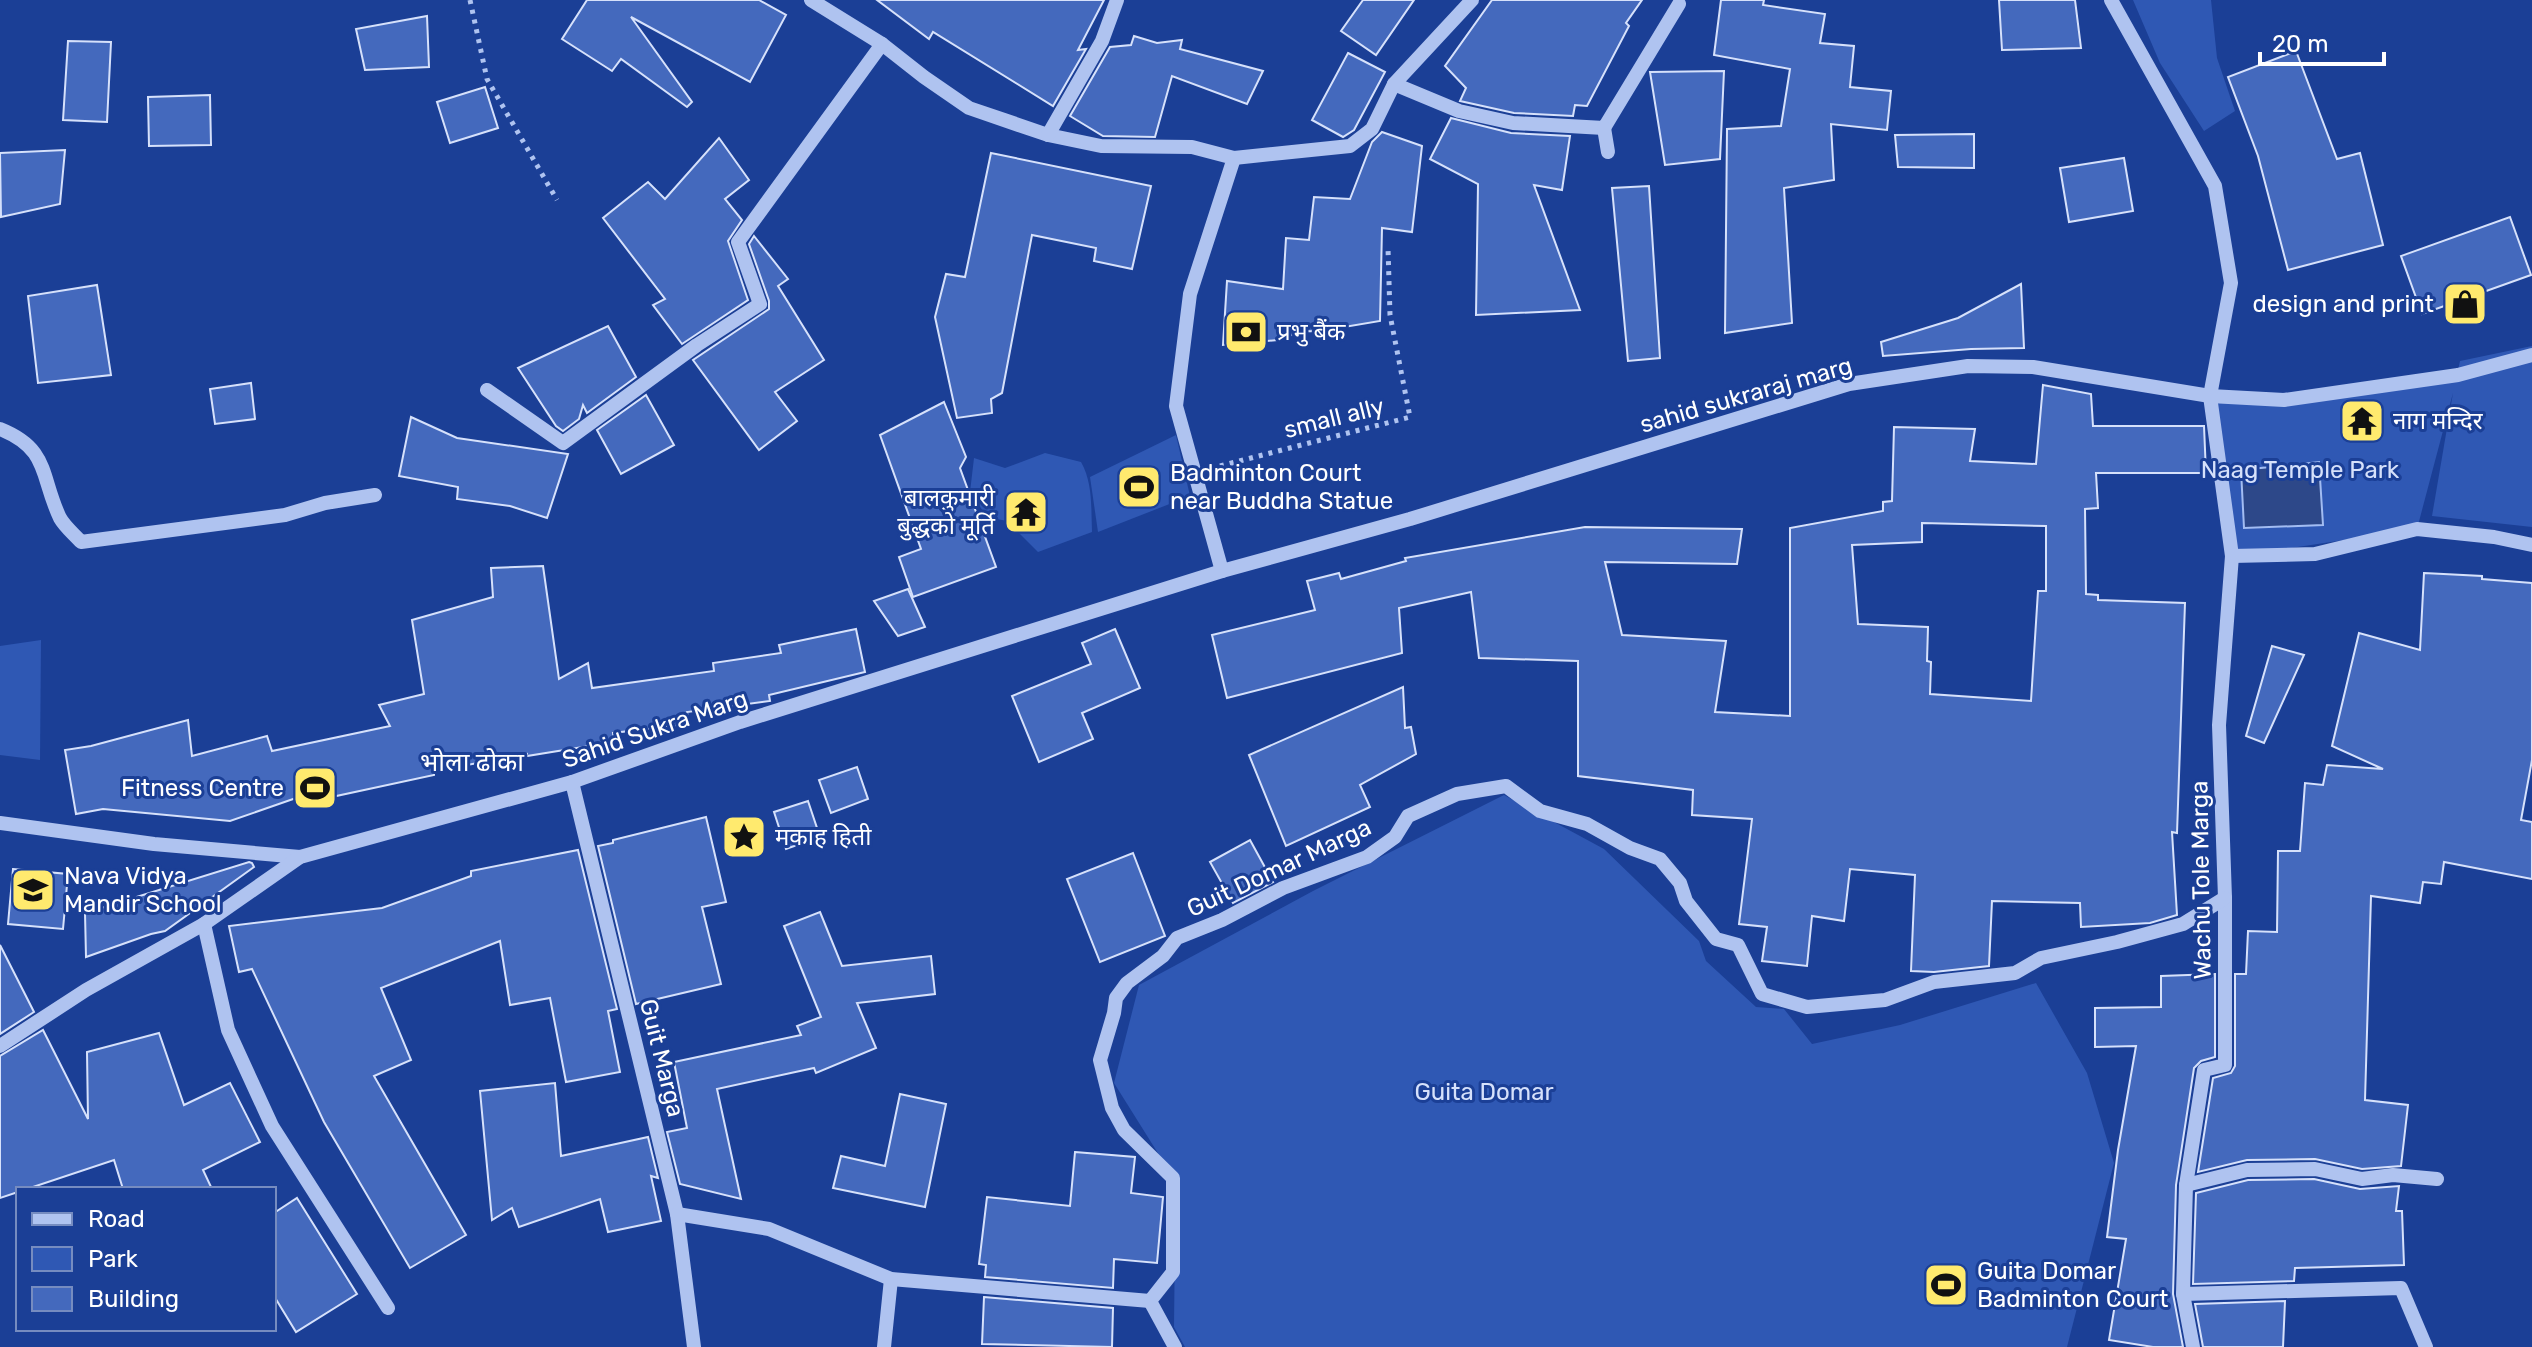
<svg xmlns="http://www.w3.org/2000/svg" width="2532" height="1347" viewBox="0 0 2532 1347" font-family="Rubik,'Noto Sans Devanagari',sans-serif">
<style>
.green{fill:#2f58b4}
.water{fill:#2d4889;stroke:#a2bcf2;stroke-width:2}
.building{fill:#4469bd;stroke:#d6e1fb;stroke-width:2;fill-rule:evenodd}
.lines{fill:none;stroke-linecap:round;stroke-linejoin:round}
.path{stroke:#afc3f0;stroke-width:5;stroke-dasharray:4 6;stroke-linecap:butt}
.minor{stroke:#afc3f0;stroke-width:14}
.labels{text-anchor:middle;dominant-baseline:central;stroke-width:6;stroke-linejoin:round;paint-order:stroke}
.poi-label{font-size:24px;fill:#fff;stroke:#1b3f96;text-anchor:start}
.street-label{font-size:24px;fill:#fff;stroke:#1b3f96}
.park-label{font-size:24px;fill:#d6e1fb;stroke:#1b3f96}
.neighbourhood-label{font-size:26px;fill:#fff;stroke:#1b3f96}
</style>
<rect width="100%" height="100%" fill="#1b3f96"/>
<g class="green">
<polygon points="2133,0 2211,0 2217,58 2235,111 2204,131 2160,63"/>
<polygon points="2532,346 2532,527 2432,516 2453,393 2417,529 2237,556 2212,404 2457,375 2460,361"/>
<polygon points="1176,435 1190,496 1098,532 1090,477"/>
<path d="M1045,453L1081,462C1093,483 1091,508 1092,532L1038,552L1007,521L987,517L970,492L974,458L1005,468Z"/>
<polygon points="41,640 40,760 0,755 0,646"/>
<polygon points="1504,795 1604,849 1699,941 1706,961 1756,1007 1784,1009 1812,1044 1900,1025 2036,983 2087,1073 2114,1163 2067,1347 1185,1347 1174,1327 1175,1236 1166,1166 1114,1083 1139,985 1313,891"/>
</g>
<polygon class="water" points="2319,462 2323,525 2244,528 2241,470"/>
<g class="building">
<polygon points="587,0 759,0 786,15 750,82 631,17 692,102 687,107 621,59 612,71 562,39"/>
<polygon points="877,0 1104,0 1078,50 1086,49 1053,106 933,32 929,39"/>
<polygon points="1363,0 1414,0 1376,55 1341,31"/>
<polygon points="1492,0 1642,0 1626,23 1629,26 1587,106 1575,105 1573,116 1514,113 1460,101 1466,88 1445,66"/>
<polygon points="1721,0 1764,0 1763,5 1825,14 1820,43 1854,46 1850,87 1891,91 1887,130 1831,124 1834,180 1784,188 1792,323 1725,333 1727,129 1781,126 1790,69 1714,55"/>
<polygon points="1999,0 2075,0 2081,48 2002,50"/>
<polygon points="427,16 429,67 365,70 356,29"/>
<polygon points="1134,36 1157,43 1182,40 1180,49 1263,71 1247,104 1172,76 1155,137 1103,136 1070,116 1110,47 1131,45"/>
<polygon points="68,41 111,42 107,122 63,120"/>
<polygon points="2296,51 2337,159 2360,153 2383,245 2288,270 2258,156 2228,77"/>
<polygon points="1348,53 1385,72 1354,130 1343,137 1312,120"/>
<polygon points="1724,71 1720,159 1665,165 1650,72"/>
<polygon points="485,87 498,128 450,143 437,102"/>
<polygon points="210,95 211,145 149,146 148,97"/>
<polygon points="1451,118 1511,133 1570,136 1562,190 1534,185 1580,310 1476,315 1478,184 1430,159"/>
<polygon points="1382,132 1422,146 1412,232 1382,228 1380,321 1338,328 1339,332 1302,331 1278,340 1223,345 1227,281 1283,289 1286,238 1309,240 1314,197 1350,199 1372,142"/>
<polygon points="1974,134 1974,168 1898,167 1895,135"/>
<polygon points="719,138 749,180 725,199 742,220 728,241 748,300 682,344 653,305 665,299 603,218 648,182 665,199"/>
<polygon points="65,150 60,204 1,217 0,153"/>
<polygon points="991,153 1151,186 1132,269 1094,261 1096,248 1032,235 1002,393 991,399 992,413 957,418 935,317 946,274 965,277"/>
<polygon points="2124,158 2133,211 2069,222 2060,168"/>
<polygon points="1649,186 1660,358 1628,361 1612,188"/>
<polygon points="2510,217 2531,275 2422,314 2401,256"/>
<polygon points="754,236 788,279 778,286 824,360 775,392 797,421 759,450 693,360 769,309 769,301 749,244"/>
<polygon points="2021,284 2024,348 1971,349 1883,356 1881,342 1958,318"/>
<polygon points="97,285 111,375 38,383 28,296"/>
<polygon points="608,326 636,377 587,413 583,405 579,419 563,431 556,426 518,368"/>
<polygon points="251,383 255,419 215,424 210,389"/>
<path d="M2043,385L2091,394L2093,426H2204L2206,473H2096L2098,508L2085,509L2086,594L2098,595V600L2185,603L2177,833L2172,832L2177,915L2150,923L2081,927L2080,903L1992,901L1989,966L1934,972L1911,971L1915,875L1850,869L1844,921L1812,916L1807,966L1762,961L1767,927L1739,924L1752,819L1692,815L1693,790L1578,776V661L1479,658L1471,592L1399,608L1402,653L1227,698L1212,635L1315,610L1307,581L1339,573L1341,579L1406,561L1405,558L1585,527L1742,529L1737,564L1605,562L1622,635L1726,641L1715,712L1790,716V528L1883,511V502L1892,501L1894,427L1975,429L1970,461L2036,464ZM1922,523L2046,526V591H2038L2031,701L1930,694L1931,662L1927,661L1928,627L1858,624L1852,545L1922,542Z"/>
<polygon points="646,395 674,445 621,474 597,430"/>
<polygon points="944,402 966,457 960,468 996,567 913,597 899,557 921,549 880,435"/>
<polygon points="411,417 457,438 568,454 547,518 510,506 457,499 458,487 399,476"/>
<polygon points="543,566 559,679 588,663 592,688 714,671 713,663 781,653 779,645 856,629 865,672 769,695 770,701 687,712 689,724 613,733 614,742 527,756 527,754 434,771 434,775 299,804 296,798 230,821 103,809 76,814 65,750 91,746 188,720 192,756 267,736 272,751 390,726 379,705 424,694 412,620 493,597 491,568"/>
<polygon points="2424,573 2482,576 2482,579 2532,583 2532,760 2521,820 2532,822 2532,879 2444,862 2441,884 2423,882 2420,903 2371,896 2365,1100 2408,1105 2401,1166 2362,1169 2315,1159 2247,1160 2198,1172 2213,1078 2231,1073 2235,1066 2235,974 2246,974 2248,931 2277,932 2278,851 2300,851 2305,783 2323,785 2327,765 2383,769 2332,746 2359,633 2420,650"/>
<polygon points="908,589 925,627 898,636 874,601"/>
<polygon points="1115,629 1140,688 1082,713 1093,739 1039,762 1012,696 1091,664 1082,643"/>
<polygon points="2272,646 2304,655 2264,743 2246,736"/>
<polygon points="1403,687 1405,728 1411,727 1416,754 1360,785 1370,807 1286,846 1249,755"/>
<polygon points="857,767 868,799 831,813 819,780"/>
<polygon points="808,801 820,837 786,849 774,812"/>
<polygon points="706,817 726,902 702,907 721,984 636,1004 598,846 613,843 613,840"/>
<polygon points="1250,840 1273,882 1233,903 1210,862"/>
<polygon points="578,850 617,1009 608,1011 620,1072 566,1082 550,998 510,1005 500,941 381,988 411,1060 374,1076 466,1235 410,1268 324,1122 252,969 239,972 229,926 382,908 471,876 471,871"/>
<polygon points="1133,853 1165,936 1100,962 1067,879"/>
<polygon points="249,862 252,863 254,867 165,931 151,934 86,957 85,913"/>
<polygon points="13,869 68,874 63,929 8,924"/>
<polygon points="820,912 842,966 931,956 935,994 857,1003 876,1048 816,1073 814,1068 717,1089 741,1199 680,1184 667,1132 687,1128 674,1062 801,1035 797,1026 821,1017 784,926"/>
<polygon points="0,945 34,1012 0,1034"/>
<polygon points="2215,974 2215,1057 2201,1061 2194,1068 2176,1185 2173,1294 2183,1347 2153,1347 2109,1340 2126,1239 2107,1237 2118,1150 2136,1046 2095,1047 2095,1008 2161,1007 2161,976"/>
<polygon points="43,1030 88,1119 87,1052 159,1033 184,1105 230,1083 260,1142 203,1170 212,1189 123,1189 114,1160 27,1189 18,1189 18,1192 0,1198 0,1056"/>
<polygon points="555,1083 561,1156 648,1137 658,1178 651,1176 661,1221 608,1232 600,1199 519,1227 512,1208 492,1220 480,1091"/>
<polygon points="900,1094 946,1104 925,1207 833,1188 841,1156 885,1166"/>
<polygon points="1075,1152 1135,1157 1131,1193 1163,1197 1157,1263 1114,1259 1113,1288 985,1277 986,1265 979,1264 987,1197 1070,1206"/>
<polygon points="2314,1179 2360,1189 2399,1186 2396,1211 2402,1211 2404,1265 2295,1268 2294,1281 2193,1284 2196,1193 2248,1180"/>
<polygon points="297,1198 357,1294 296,1332 274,1296 274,1213"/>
<polygon points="984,1297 1113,1308 1112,1347 982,1344"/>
<polygon points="2285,1301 2283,1347 2203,1347 2195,1304"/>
</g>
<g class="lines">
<g class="path">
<polyline points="470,0 487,79 557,200"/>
<polyline points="1220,466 1410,417 1390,315 1388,248"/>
</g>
<g class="minor">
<polyline points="811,0 882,44 924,77 969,108 1048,135 1101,146 1192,147 1234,158 1190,294 1176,406 1222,571"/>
<polyline points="2111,0 2215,186 2231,283 2210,396 2232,556 2219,725 2225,898 2225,1065 2204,1070 2186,1185 2183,1294 2193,1347"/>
<polyline points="1394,84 1459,111 1513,123 1604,128 1679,4"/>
<polyline points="1604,128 1608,152"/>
<polyline points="1048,135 1102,41 1117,0"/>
<polyline points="1234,158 1350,146 1372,129 1394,84 1472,0"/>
<polyline points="487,390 563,443 697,345 760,304 738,242 882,44"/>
<path d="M0,429C50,449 40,476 60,518C65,527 74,534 81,542L285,515L325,503L375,495"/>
<polyline points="2232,556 2315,554 2417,529 2494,537 2532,545"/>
<polyline points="572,782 677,1214 694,1347"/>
<polyline points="0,823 154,844 300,857"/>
<polyline points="204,924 228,1030 272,1126 388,1308"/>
<polyline points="0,1046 86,990 204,924 300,857 572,782 740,722 1222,571 1410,519 1849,384 1968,366 2033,367 2210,396 2284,400 2458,375 2532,355"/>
<polyline points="2186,1185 2247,1170 2315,1169 2362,1179 2393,1175 2437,1179"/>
<polyline points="677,1214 769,1229 891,1279 1150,1301"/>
<polyline points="2183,1294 2401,1288 2426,1347"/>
<polyline points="884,1347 891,1279"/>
<polyline points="1175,1347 1150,1301 1173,1272 1173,1178 1124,1130 1112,1108 1100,1060 1114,1013 1116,998 1127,983 1163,956 1177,938 1222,920 1283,888 1367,857 1395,837 1408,816 1457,794 1506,786 1540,811 1587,824 1630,848 1660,859 1680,883 1686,901 1716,939 1738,945 1762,994 1807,1007 1885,1000 1934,982 2015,973 2041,958 2117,942 2183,924 2225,898"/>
</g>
</g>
<defs>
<g id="shop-square" transform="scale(2.3)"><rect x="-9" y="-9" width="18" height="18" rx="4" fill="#ffea6e" stroke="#1b3f96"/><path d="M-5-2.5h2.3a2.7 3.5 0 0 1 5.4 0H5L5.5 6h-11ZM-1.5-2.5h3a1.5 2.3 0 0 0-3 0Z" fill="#111"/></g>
<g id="bank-square" transform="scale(2.3)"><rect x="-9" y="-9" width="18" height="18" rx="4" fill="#ffea6e" stroke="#1b3f96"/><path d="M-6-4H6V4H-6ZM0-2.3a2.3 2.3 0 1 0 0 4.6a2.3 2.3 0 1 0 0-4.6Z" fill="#111"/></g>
<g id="temple-square" transform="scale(2.3)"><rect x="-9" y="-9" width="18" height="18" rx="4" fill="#ffea6e" stroke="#1b3f96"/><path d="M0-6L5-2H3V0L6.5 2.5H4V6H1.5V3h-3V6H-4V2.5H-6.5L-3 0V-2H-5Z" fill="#111"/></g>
<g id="stadium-square" transform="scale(2.3)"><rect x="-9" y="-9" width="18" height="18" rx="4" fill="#ffea6e" stroke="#1b3f96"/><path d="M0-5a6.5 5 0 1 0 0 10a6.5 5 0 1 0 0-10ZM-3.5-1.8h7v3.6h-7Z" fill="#111"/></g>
<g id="sight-square" transform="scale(2.3)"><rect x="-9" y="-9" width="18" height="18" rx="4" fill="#ffea6e" stroke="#1b3f96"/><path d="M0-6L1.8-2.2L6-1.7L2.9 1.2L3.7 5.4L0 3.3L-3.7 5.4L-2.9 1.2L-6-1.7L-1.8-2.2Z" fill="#111"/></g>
<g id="school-square" transform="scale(2.3)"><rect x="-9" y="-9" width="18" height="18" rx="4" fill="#ffea6e" stroke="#1b3f96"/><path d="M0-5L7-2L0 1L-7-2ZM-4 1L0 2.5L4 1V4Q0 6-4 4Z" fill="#111"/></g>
</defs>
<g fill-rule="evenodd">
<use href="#shop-square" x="2465" y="304"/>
<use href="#bank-square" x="1246" y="332"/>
<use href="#temple-square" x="2362" y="421"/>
<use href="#stadium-square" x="1139" y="487"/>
<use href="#temple-square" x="1026" y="512"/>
<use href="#stadium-square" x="315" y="788"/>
<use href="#sight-square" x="744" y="837"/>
<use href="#school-square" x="33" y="890"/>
<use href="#stadium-square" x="1946" y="1285"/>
</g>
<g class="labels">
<g class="poi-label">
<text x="2434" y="304" text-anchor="end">design and print</text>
<text x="1277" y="332">प्रभु बैंक</text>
<text x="2393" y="421">नाग मन्दिर</text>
<text x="1170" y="473">Badminton Court<tspan x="1170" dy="28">near Buddha Statue</tspan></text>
<text x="995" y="498" text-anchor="end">बालकुमारी<tspan x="995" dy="28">बुद्धको मूर्ति</tspan></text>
<text x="284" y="788" text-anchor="end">Fitness Centre</text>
<text x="775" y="837">मकाह हिती</text>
<text x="64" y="876">Nava Vidya<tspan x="64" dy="28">Mandir School</tspan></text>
<text x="1977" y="1271">Guita Domar<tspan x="1977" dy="28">Badminton Court</tspan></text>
</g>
<g class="street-label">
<text transform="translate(1746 395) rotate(-16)">sahid sukraraj marg</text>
<text transform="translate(1334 418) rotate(-14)">small ally</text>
<text transform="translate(655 729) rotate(-19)">Sahid Sukra Marg</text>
<text transform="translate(1279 868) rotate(-25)">Guit Domar Marga</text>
<text transform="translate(2201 880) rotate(-91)">Wachu Tole Marga</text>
<text transform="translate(662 1058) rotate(76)">Guit Marga</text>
</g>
<g class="park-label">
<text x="2300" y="470">Naag Temple Park</text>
<text x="1484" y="1092">Guita Domar</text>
</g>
<g class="neighbourhood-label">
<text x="472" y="762">भोला ढोका</text>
</g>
</g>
<rect x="16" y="1187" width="260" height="144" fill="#1b3f96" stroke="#768cc0" stroke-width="2"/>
<rect x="32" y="1213" width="40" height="12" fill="#afc3f0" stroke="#768cc0" stroke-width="2"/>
<text x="88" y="1227" font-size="24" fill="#ffffff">Road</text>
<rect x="32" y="1247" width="40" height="24" fill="#2f58b4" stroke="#768cc0" stroke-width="2"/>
<text x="88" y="1267" font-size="24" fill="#ffffff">Park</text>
<rect x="32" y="1287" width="40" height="24" fill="#4469bd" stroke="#768cc0" stroke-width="2"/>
<text x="88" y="1307" font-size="24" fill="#ffffff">Building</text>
<path d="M2260 52v12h124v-12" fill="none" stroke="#ffffff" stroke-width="4"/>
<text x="2272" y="52" font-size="24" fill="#ffffff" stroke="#1b3f96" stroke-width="6" paint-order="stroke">20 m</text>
</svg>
